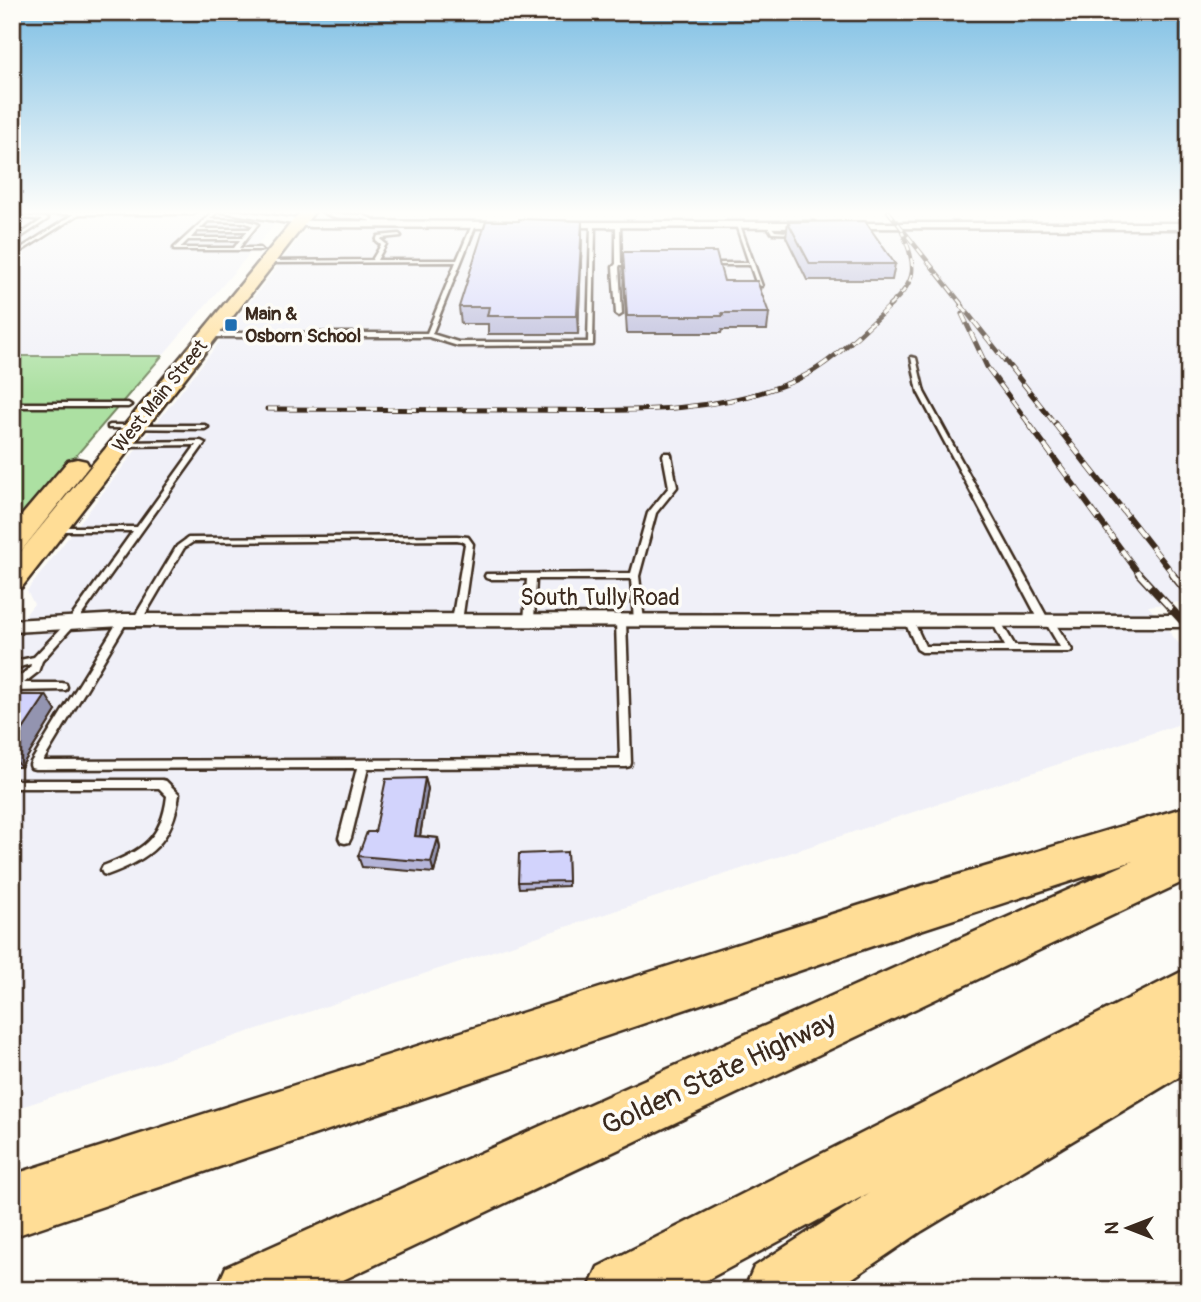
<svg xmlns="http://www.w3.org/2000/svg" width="1201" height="1302" viewBox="0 0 1201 1302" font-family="Pangolin,sans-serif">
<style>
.built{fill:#f0f0f8}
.green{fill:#ace0a2;stroke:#748560;stroke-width:2}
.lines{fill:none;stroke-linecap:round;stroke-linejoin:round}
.lane-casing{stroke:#3b2a1e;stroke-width:5}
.street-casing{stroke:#3b2a1e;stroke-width:5}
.primary-casing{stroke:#3b2a1e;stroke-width:5}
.highway-casing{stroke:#3b2a1e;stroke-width:5}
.lane{fill:#fdfcf7;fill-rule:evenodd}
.street{fill:#fdfcf7;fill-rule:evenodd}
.primary{fill:#ffdd96;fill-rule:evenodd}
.highway{fill:#ffdd96;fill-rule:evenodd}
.rail-far3-casing{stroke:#3b2a1e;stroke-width:4.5}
.rail-far2-casing{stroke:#3b2a1e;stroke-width:5}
.rail-far1-casing{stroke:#3b2a1e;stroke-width:6}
.rail-casing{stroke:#3b2a1e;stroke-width:8}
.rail-far3{stroke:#fdfcf7;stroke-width:2.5;stroke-dasharray:8;stroke-linecap:butt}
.rail-far2{stroke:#fdfcf7;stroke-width:3.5;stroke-dasharray:10;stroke-linecap:butt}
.rail-far1{stroke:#fdfcf7;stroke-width:4.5;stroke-dasharray:13;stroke-linecap:butt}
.rail{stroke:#fdfcf7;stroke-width:5;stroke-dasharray:16;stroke-linecap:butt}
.wall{fill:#b5b5d9;stroke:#3b2a1e;stroke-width:2}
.shaded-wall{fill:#9394b0;stroke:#3b2a1e;stroke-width:2}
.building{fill:#d2d3fc;stroke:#3b2a1e;stroke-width:2}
.poi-dot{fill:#1f6fb2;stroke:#fdfcf7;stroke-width:2.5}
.labels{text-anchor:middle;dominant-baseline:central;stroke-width:7;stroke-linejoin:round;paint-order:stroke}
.far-poi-label{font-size:19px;font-weight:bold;fill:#3b2a1e;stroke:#fdfcf7;text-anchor:start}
.far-street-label{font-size:19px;fill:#3b2a1e;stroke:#fdfcf7}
.street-label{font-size:23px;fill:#3b2a1e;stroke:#fdfcf7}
.near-street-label{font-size:28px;fill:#3b2a1e;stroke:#fdfcf7}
</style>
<rect width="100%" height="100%" fill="#fdfcf7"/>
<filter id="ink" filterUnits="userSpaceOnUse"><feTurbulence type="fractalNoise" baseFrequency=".0143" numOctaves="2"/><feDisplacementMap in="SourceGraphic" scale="14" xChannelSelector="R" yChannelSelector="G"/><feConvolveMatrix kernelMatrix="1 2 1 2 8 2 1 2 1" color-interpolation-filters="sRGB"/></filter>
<g filter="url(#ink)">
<g class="built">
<polygon points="12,213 213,213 276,223 162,356 12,356"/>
<polygon points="308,227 1189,229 1189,601 1148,606 1189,656 1189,721 12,1110 12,631 34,604 27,591"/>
</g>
<polygon class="green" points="12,356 162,356 12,530"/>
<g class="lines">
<g class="lane-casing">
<g id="lane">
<polygon points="79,211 84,211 12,257 12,254"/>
<path d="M214,211H218L210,219L244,220L258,224L239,248H260L262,250H174V248ZM208,221L244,222L253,226L250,229H200ZM197,231H248L242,238H191ZM188,240H240L234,248H180Z"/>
<path d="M322,211H327L330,214L362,215L375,220L371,226L369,225L371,221C355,215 334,222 322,211Z"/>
<polygon points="12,216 46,218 48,219 12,243 12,240 42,220 24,218 12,225 12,222 18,218 12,218"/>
<polygon points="474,224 476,225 432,334 458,342 588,342 591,225 593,224 595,225 593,345 458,346 429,337 209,337 206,335 209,333 427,333 456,262 268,263 266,262 268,261 372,260 381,245 376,241 378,236 399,234 401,236 382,238 381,240 386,244 377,260 457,260 472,225"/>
<polygon points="616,224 620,225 621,263 636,263 638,264 636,265 620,265 619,267 622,314 619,316 616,314 613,267 616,264"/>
<polygon points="738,224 740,225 762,286 757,285 750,265 707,265 705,264 707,263 749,263 736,225"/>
<polygon points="769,224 775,231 802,233 800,234 772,233 767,225"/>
<polygon points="911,357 916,358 924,392 1048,619 1053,620 1072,650 1070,652 922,652 917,649 905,622 907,620 913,620 925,646 1005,646 992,622 997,619 1000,620 1015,646 1060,647 1047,625 1042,624 1040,622 918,392"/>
<polygon points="12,403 128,403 131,405 128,407 12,407"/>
<polygon points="110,425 205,425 208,427 205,429 108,428 108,426"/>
<polygon points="201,441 205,443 76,623 42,661 38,672 24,683 62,683 66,684 67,687 66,690 12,691 12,682 30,668 31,664 23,666 12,671 12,663 20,660 34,657 70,619 133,531 54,531 50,529 51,527 137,527 196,445 123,446 119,444 120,442"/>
<polygon points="664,453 670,453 671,455 677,487 656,513 639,576 644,621 642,623 639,624 634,621 631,579 536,579 534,621 529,624 526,623 524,621 527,579 489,579 486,578 485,576 486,574 631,573 648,513 669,487 663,455"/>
<polygon points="457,536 468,537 473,544 462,621 457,624 452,621 465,544 462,541 457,540 193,542 184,548 140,623 137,624 132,621 177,546 188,538"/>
<polygon points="123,617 128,620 43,761 620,759 616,621 621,618 626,621 631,763 630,766 626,767 368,768 351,838 349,842 345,843 341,842 339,838 357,768 35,769 31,768 30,765 31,762 120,618"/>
<path d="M12,780H162L166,781L179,794C173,842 150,859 107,875L103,874L101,870L103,866C142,851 162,839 167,796L159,788H12Z"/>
</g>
</g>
<g class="street-casing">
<g id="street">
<polygon points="36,211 197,211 193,214 40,214"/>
<polygon points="217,211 239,211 311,221 510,222 515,225 510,228 311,227"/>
<polygon points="557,222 814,222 819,225 814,228 554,227 554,223"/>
<polygon points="841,223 1189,223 1189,229 844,228 841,227"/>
<polygon points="123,614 1189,615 1189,627 123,626 12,632 12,620"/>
</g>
</g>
<g class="primary-casing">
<g id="primary">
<polygon points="301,211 315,211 22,587 12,590 12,562"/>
<polygon points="77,459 86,461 89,466 22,550 12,552 12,527 68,461"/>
</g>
</g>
<g class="highway-casing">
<g id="highway">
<polygon points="1189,806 1189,879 322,1290 216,1290 226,1267 1133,861 908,934 12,1237 12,1175 908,890"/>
<polygon points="1189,968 1189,1071 922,1231 835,1290 744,1290 754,1267 869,1193 688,1290 588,1290 598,1267"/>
</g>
</g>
<use href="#lane" class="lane"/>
<use href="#street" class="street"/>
<use href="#primary" class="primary"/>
<use href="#highway" class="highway"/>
<g class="rail-far3-casing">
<g id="rail-far3">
<polyline points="888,211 963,306"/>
<path d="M889,306C919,280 916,266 902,231"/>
</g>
</g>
<g class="rail-far2-casing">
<g id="rail-far2">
<polyline points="961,305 1056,425"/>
<polyline points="962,314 987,367 1030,425"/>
<path d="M267,409C352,409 437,409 522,410C613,410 710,417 796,380C832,364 862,331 891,305"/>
</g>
</g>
<g class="rail-far1-casing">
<g id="rail-far1">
<polyline points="1029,424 1140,575"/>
<polyline points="1055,424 1174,575"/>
</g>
</g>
<g class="rail-casing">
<g id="rail">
<polyline points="1139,574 1189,628"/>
<polyline points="1172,574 1189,595"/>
</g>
</g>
<use href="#rail-far3" class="rail-far3"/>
<use href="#rail-far2" class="rail-far2"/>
<use href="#rail-far1" class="rail-far1"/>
<use href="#rail" class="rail"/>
</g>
<g class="wall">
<polygon points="788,222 895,264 892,280 807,280 786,237"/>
<polygon points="582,236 578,334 488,334 488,324 461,324 459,307"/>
<polygon points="623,252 724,281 769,313 767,330 722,330 721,333 627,333 623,268"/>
<polygon points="12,695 56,711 21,767 12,767"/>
<polygon points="425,778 428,789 420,836 438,838 440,848 434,873 362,867 358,856 375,832"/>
<polygon points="567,852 568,886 519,888 518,882"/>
</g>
<g class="shaded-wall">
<polygon points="582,221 582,236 578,334 577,316"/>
<polygon points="16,665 20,670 12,681 12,670"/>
<polygon points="46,695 56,711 21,767 12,755 12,746"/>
<polygon points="425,778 428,789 418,847 415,836"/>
<polygon points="438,838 440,848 434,873 431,862"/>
</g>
<g class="building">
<polygon points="519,219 582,221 577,316 487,316 489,307 459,307 486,221 519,221"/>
<polygon points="865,221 895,264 810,264 788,222"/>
<polygon points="623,252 716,252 724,281 757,281 769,313 722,313 723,316 627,316"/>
<polygon points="12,695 46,695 12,746"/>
<polygon points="425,778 415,836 438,838 431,862 358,856 367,832 375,832 386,779"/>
<polygon points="567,852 568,881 518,882 519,854"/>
</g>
</g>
<linearGradient id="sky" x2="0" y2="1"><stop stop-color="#7ebfe4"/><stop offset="0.54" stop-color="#fefefb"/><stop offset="1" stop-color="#fefefb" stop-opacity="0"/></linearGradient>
<rect width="1201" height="393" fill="url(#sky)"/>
<rect class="poi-dot" x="224" y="318" width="14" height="14" rx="3.5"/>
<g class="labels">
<g class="far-poi-label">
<text x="245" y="314">Main &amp;<tspan x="245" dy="22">Osborn School</tspan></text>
</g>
<g class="far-street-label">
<text transform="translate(160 396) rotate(-51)">West Main Street</text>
</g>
<g class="street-label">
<text x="600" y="597">South Tully Road</text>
</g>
<g class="near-street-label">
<text transform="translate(719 1074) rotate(-25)">Golden State Highway</text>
</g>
</g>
<rect width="1201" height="1302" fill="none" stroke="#fdfcf7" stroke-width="42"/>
<rect x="21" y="21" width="1159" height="1260" fill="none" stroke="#3b2a1e" stroke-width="2.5" filter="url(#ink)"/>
<g transform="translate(1128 1228) rotate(270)" stroke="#fdfcf7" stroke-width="5" paint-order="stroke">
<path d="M0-5L12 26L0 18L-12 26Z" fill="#3b2a1e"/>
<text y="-10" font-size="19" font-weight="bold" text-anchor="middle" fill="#3b2a1e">N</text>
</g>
</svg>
